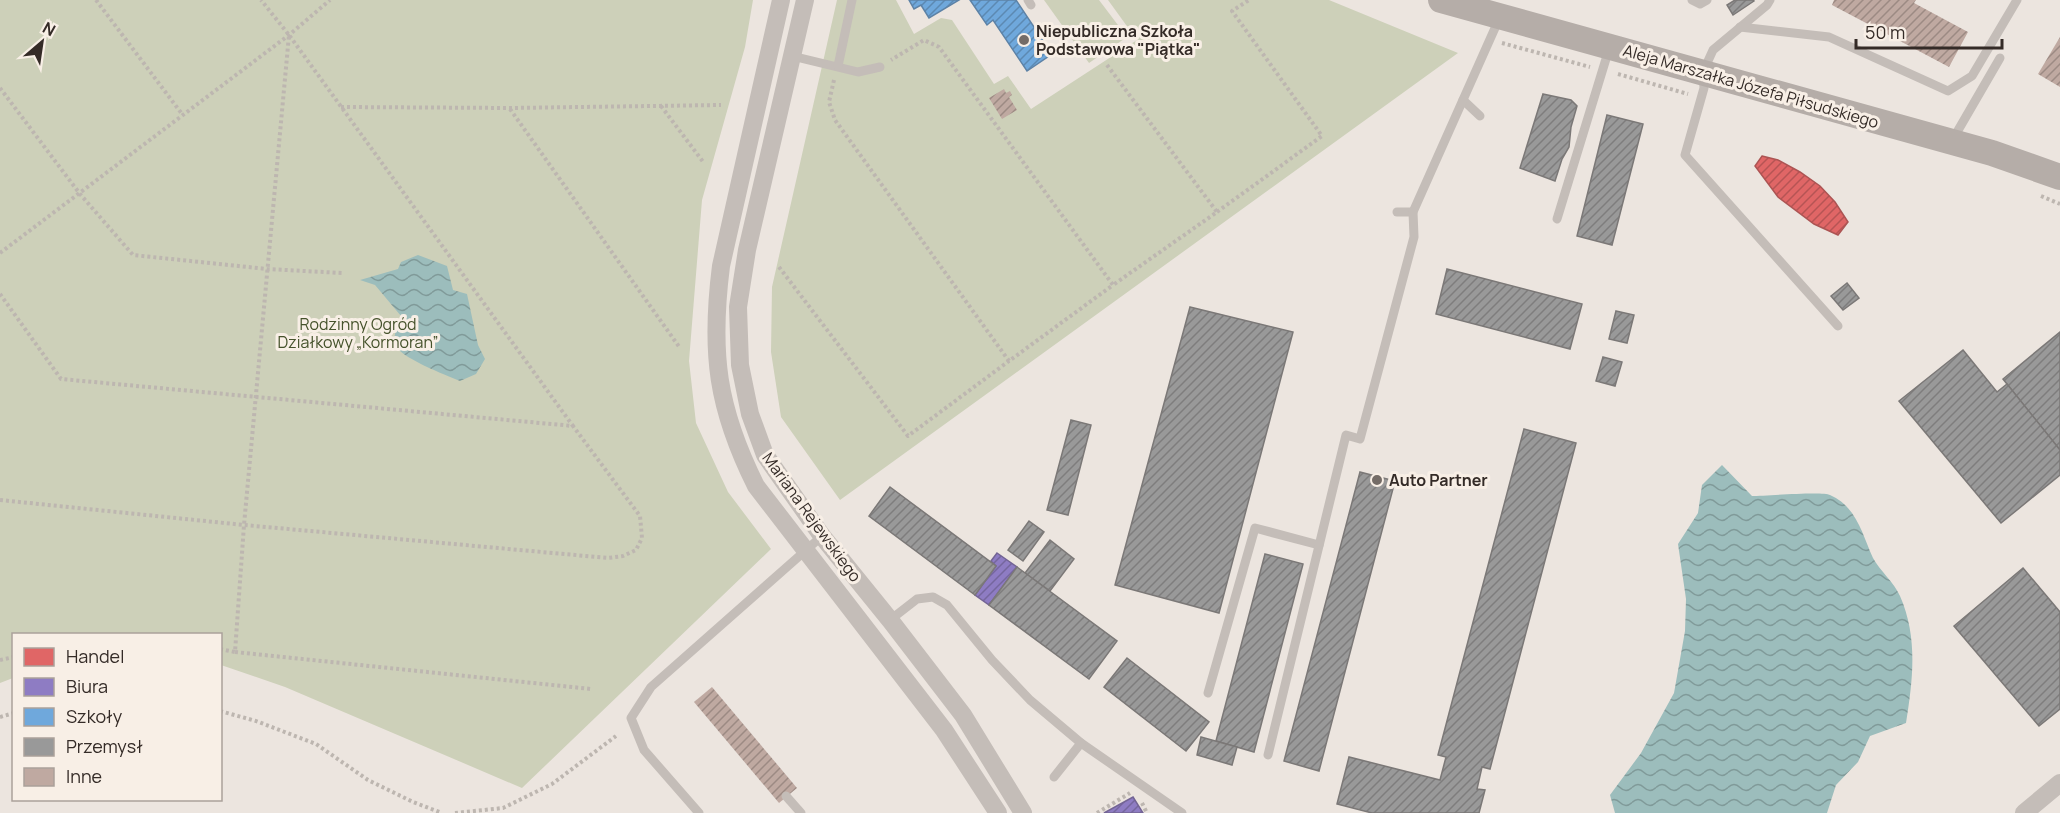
<svg xmlns="http://www.w3.org/2000/svg" width="2060" height="813" viewBox="0 0 2060 813" font-family="Manrope,sans-serif">
<style>
.garden{fill:#cdd0b9}
.water{fill:url(#water-waves)}
.shops{fill:url(#shops-hatch);stroke:#ac5453;stroke-width:1.5}
.offices{fill:url(#offices-hatch);stroke:#736494;stroke-width:1.5}
.schools{fill:url(#schools-hatch);stroke:#5d82a6;stroke-width:1.5}
.industry{fill:url(#industry-hatch);stroke:#7b7877;stroke-width:1.5}
.building{fill:url(#building-hatch)}
.lines{fill:none;stroke-linecap:round;stroke-linejoin:round}
.path{stroke:#bdb6b0;stroke-width:4;stroke-dasharray:3 3;stroke-linecap:butt}
.lane{stroke:#c4bdb8;stroke-width:9}
.street{stroke:#c4bdb8;stroke-width:18}
.secondary{stroke:#b5ada8;stroke-width:26}
.poi-dot{fill:#746c67;stroke:#f8efe6;stroke-width:2}
.labels{text-anchor:middle;dominant-baseline:central;stroke-width:6;stroke-linejoin:round;paint-order:stroke}
.poi-label{font-size:16px;font-weight:bold;fill:#342b27;stroke:#f8efe6;text-anchor:start}
.street-label{font-size:16px;fill:#342b27;stroke:#f8efe6}
.park-label{font-size:16px;fill:#45522b;stroke:#f8efe6}
</style>
<defs>
<pattern id="water-waves" width="16" height="10" patternUnits="userSpaceOnUse" patternTransform="scale(1.5)"><rect width="16" height="10" fill="#9cbdbc"/><path d="M0 5q4-4 8 0t8 0" fill="none" stroke="#809a99"/></pattern>
<pattern id="shops-hatch" width="6" height="6" patternUnits="userSpaceOnUse" patternTransform="scale(1.5)"><rect width="6" height="6" fill="#e06666"/><path d="M-1 1l2-2M0 6l6-6M5 7l2-2" fill="none" stroke="#b65454"/></pattern>
<pattern id="offices-hatch" width="6" height="6" patternUnits="userSpaceOnUse" patternTransform="scale(1.5)"><rect width="6" height="6" fill="#8e7cc3"/><path d="M-1 1l2-2M0 6l6-6M5 7l2-2" fill="none" stroke="#75669e"/></pattern>
<pattern id="schools-hatch" width="6" height="6" patternUnits="userSpaceOnUse" patternTransform="scale(1.5)"><rect width="6" height="6" fill="#6fa8dc"/><path d="M-1 1l2-2M0 6l6-6M5 7l2-2" fill="none" stroke="#5c89b2"/></pattern>
<pattern id="industry-hatch" width="6" height="6" patternUnits="userSpaceOnUse" patternTransform="scale(1.5)"><rect width="6" height="6" fill="#999"/><path d="M-1 1l2-2M0 6l6-6M5 7l2-2" fill="none" stroke="#7e7d7d"/></pattern>
<pattern id="building-hatch" width="6" height="6" patternUnits="userSpaceOnUse" patternTransform="scale(1.5)"><rect width="6" height="6" fill="#bfa9a1"/><path d="M-1 1l2-2M0 6l6-6M5 7l2-2" fill="none" stroke="#9c8a83"/></pattern>
</defs>
<rect width="100%" height="100%" fill="#ece5df"/>
<g class="garden">
<polygon points="0,0 753,0 745,47 702,200 689,361 696,423 728,492 771,549 522,788 285,687 221,665 220,634 14,634 13,678 0,683"/>
<polygon points="837,0 896,0 914,34 941,18 952,20 994,84 1008,76 1031,109 1137,40 1108,0 1329,0 1458,53 840,500 781,417 771,352 772,287"/>
<polygon points="1044,0 1099,0 1127,37 1089,63"/>
</g>
<g class="water">
<path d="M418,255L447,266L453,290L467,294L478,345L485,359L476,374L460,381C446,375 398,357 395,344C393,335 398,324 401,316L375,285L360,280L398,269L401,262Z"/>
<path d="M1722,465L1752,496C1765,496 1823,491 1830,495C1857,507 1862,534 1873,558C1880,571 1894,582 1900,596C1918,637 1913,679 1906,723L1870,736L1858,762L1836,785L1827,813H1615L1610,795L1641,753L1674,693L1685,631L1686,599L1678,544L1698,513L1702,485Z"/>
</g>
<polygon class="shops" points="1762,156 1778,160 1800,172 1820,186 1835,202 1848,222 1838,235 1814,224 1778,197 1755,166"/>
<g class="offices">
<polygon points="997,553 1017,567 989,605 975,595 996,566 991,561"/>
<polygon points="1133,797 1143,813 1104,813"/>
</g>
<g class="schools">
<polygon points="909,0 959,0 929,18 921,5 914,9"/>
<polygon points="970,0 1016,0 1052,54 1027,71 993,20 987,25"/>
</g>
<g class="industry">
<polygon points="1735,0 1753,0 1754,1 1733,15 1727,5"/>
<polygon points="1543,94 1571,100 1577,106 1571,127 1569,147 1562,159 1555,181 1520,168"/>
<polygon points="1607,115 1643,124 1612,245 1577,236"/>
<polygon points="1447,269 1582,304 1570,349 1436,314"/>
<polygon points="1847,283 1859,298 1843,310 1831,296"/>
<polygon points="1190,307 1293,332 1219,613 1115,585"/>
<polygon points="1616,311 1634,315 1627,343 1609,339"/>
<polygon points="2060,332 2060,450 2003,379"/>
<polygon points="1963,350 1997,392 2007,384 2060,450 2060,475 2001,523 1899,401"/>
<polygon points="1603,357 1622,362 1615,386 1596,381"/>
<polygon points="1071,420 1091,425 1068,515 1047,510"/>
<polygon points="1524,429 1576,443 1490,769 1482,767 1477,789 1485,790 1479,813 1372,813 1337,804 1349,757 1440,780 1446,757 1438,755"/>
<polygon points="1360,472 1395,481 1319,771 1284,761"/>
<polygon points="890,487 996,566 975,595 869,516"/>
<polygon points="1029,521 1044,532 1023,561 1008,550"/>
<polygon points="1050,540 1074,559 1050,591 1025,573"/>
<polygon points="1265,554 1303,564 1254,752 1216,741"/>
<polygon points="1017,567 1117,641 1089,679 989,605"/>
<polygon points="2023,568 2060,612 2060,709 2039,726 1954,626"/>
<polygon points="1127,658 1209,722 1186,751 1104,687"/>
<polygon points="1201,737 1237,747 1232,765 1197,755"/>
</g>
<g class="building">
<polygon points="1834,0 1916,0 1914,3 1968,32 1949,67 1832,5"/>
<polygon points="2060,37 2060,87 2038,74"/>
<polygon points="1004,89 1006,93 1010,91 1012,95 1009,97 1017,110 1002,119 989,98"/>
<polygon points="712,687 797,788 779,803 694,702"/>
</g>
<g class="lines">
<g class="path">
<polyline points="96,0 182,114"/>
<polyline points="1502,43 1590,67"/>
<polyline points="1107,65 1217,212 1113,285"/>
<polyline points="1618,74 1688,94"/>
<polyline points="834,80 829,102 835,120 1009,361 1113,285 939,47 924,40 891,60"/>
<polyline points="0,88 80,194 133,255 267,269 342,273"/>
<polyline points="661,106 704,163"/>
<polyline points="341,107 510,108 721,105"/>
<polyline points="510,109 680,348"/>
<polyline points="2041,196 2060,204"/>
<polyline points="1217,212 1322,136 1232,11 1249,0"/>
<polyline points="0,253 289,35 330,0"/>
<polyline points="779,267 908,436 1009,361"/>
<polyline points="0,294 61,379 573,426 289,35"/>
<polyline points="0,500 244,525 608,558 623,556 636,550 642,538 640,516 573,426"/>
<polyline points="220,649 235,652 244,525 289,35 261,0"/>
<polyline points="235,652 591,689"/>
<polyline points="0,660 14,657"/>
<polyline points="220,711 256,721 316,744 368,780 413,802 442,813"/>
<polyline points="0,717 14,713"/>
<polyline points="1142,803 1147,813"/>
<polyline points="455,813 503,808 552,784 616,736"/>
<polyline points="1097,813 1130,793"/>
</g>
<g class="lane">
<polyline points="1028,0 1031,5"/>
<polyline points="1692,0 1700,4 1707,0"/>
<polyline points="1770,0 1767,5 1713,50 1703,72 1704,88 1685,155 1838,326"/>
<polyline points="1740,27 1829,37 1948,91 1972,76 2017,0"/>
<polyline points="792,56 858,72 880,67"/>
<polyline points="838,66 852,0"/>
<polyline points="1463,100 1480,116"/>
<polyline points="1953,139 2000,58"/>
<polyline points="1397,212 1413,212"/>
<polyline points="1557,219 1609,49"/>
<polyline points="890,620 917,599 933,597 947,605 992,660 1030,700 1081,743 1182,813"/>
<polyline points="1208,693 1255,528 1319,545"/>
<polyline points="1268,755 1346,435 1360,439 1414,237 1413,212 1499,19"/>
<polyline points="1054,777 1081,743"/>
<polyline points="786,796 801,813"/>
<polyline points="699,813 644,750 631,718 651,687 822,536"/>
</g>
<g class="street">
<path d="M781,0L721,266C710,353 717,408 756,486L944,730L998,813"/>
<polyline points="805,0 747,250 738,307 740,365 750,414 765,455 822,536 890,620 963,715 1023,813"/>
<polyline points="2024,813 2060,783"/>
</g>
<polyline class="secondary" points="1441,0 1992,153 2060,177"/>
</g>
<g class="poi-dot">
<circle cx="1024" cy="40" r="6"/>
<circle cx="1377" cy="480" r="6"/>
</g>
<g class="labels">
<g class="poi-label">
<text x="1036" y="31">Niepubliczna Szkoła<tspan x="1036" dy="18">Podstawowa "Piątka"</tspan></text>
<text x="1389" y="480">Auto Partner</text>
</g>
<g class="street-label">
<text transform="translate(1751 86) rotate(16)">Aleja Marszałka Józefa Piłsudskiego</text>
<text transform="translate(812 517) rotate(54)">Mariana Rejewskiego</text>
</g>
<g class="park-label">
<text x="358" y="324">Rodzinny Ogród<tspan x="358" dy="18">Działkowy „Kormoran”</tspan></text>
</g>
</g>
<rect x="12" y="633" width="210" height="168" fill="#f8efe6" stroke="#aaa19a" stroke-width="1.5"/>
<rect x="24" y="648" width="30" height="18" fill="#e06666" stroke="#aaa19a" stroke-width="1.5"/>
<text x="66" y="663" font-size="18" fill="#342b27">Handel</text>
<rect x="24" y="678" width="30" height="18" fill="#8e7cc3" stroke="#aaa19a" stroke-width="1.5"/>
<text x="66" y="693" font-size="18" fill="#342b27">Biura</text>
<rect x="24" y="708" width="30" height="18" fill="#6fa8dc" stroke="#aaa19a" stroke-width="1.5"/>
<text x="66" y="723" font-size="18" fill="#342b27">Szkoły</text>
<rect x="24" y="738" width="30" height="18" fill="#999999" stroke="#aaa19a" stroke-width="1.5"/>
<text x="66" y="753" font-size="18" fill="#342b27">Przemysł</text>
<rect x="24" y="768" width="30" height="18" fill="#bfa9a1" stroke="#aaa19a" stroke-width="1.5"/>
<text x="66" y="783" font-size="18" fill="#342b27">Inne</text>
<g transform="translate(42 42) rotate(29)" stroke="#f8efe6" stroke-width="4.5" paint-order="stroke">
<path d="M0-4.5L10 22L0 15L-10 22Z" fill="#342b27"/>
<text y="-9" font-size="16" font-weight="bold" text-anchor="middle" fill="#342b27">N</text>
</g>
<path d="M1856 39v9h146v-9" fill="none" stroke="#342b27" stroke-width="3"/>
<text x="1865" y="39" font-size="18" fill="#342b27" stroke="#f8efe6" stroke-width="4.5" paint-order="stroke">50 m</text>
</svg>
